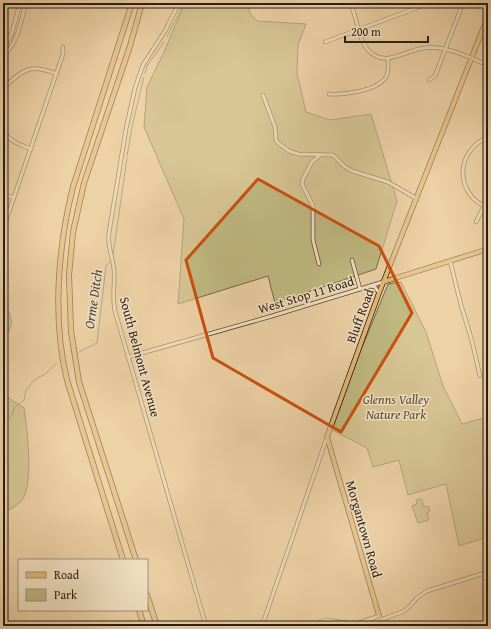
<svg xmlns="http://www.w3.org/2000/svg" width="491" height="629" viewBox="0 0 491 629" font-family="'Gentium Book Plus',serif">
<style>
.green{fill:#c0b981;stroke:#746a4b}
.water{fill:#9ab6ae;stroke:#6c7871}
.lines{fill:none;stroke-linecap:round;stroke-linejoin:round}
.stream{stroke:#6c7871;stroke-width:1}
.minor-casing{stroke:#594a39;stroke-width:4.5}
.major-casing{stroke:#281c15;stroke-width:5.5}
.highway-casing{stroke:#281c15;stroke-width:6}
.minor{stroke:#f3e2c5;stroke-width:3}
.major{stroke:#e6b973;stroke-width:4}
.highway{stroke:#e6b973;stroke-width:4.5}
.marked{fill:none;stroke:#cb500d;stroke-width:3;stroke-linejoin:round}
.labels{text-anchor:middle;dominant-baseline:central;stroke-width:3;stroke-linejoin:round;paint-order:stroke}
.street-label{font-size:13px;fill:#281c15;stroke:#f3e2c5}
.park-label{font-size:13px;font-style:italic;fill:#564b35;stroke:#f3e2c5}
.water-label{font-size:14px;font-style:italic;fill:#4a4a43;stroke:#f3e2c5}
</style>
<rect width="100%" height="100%" fill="#edd2a6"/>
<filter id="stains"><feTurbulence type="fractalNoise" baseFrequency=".005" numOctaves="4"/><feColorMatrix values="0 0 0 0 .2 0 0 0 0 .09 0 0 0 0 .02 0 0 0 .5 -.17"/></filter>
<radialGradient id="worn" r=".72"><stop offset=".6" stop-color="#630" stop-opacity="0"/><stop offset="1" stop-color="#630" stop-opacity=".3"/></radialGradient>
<g class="green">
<polygon points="185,3 251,3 249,12 257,21 306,24 298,45 297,73 306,112 330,120 371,114 397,201 376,269 275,303 268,276 178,304 184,219 144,127 147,87 164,52"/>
<polygon points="401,282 426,332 443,386 462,424 488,417 488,537 459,546 446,484 408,495 399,460 373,467 367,448 332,430 361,350 388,284"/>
<path d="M7,397L24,408C27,428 34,485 22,500C17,506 10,510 3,511V399Z"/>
<polygon points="420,499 422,500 424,507 428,506 430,511 427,513 429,520 418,523 412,506 417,504 416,500"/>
</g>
<polygon class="water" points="3,298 12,321 9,332 3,334"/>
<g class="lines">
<g class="stream">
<polyline points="167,37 184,3"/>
<polyline points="145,73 147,66 164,42"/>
<polyline points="127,156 133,122 144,77"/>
<polyline points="113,255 127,158"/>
<polyline points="79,352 97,343 106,266 110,262"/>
<polyline points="3,428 6,422 12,415 14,408 24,400 26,390 34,380 45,374 57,363"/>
</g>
<g class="minor-casing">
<g id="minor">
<path d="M179,3L165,31L143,65L135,88L126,129L109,233C107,247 113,257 114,270C115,284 112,297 115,311L206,626"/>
<path d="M350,3C358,18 357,39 369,51C385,68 406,50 424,48C446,45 468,57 488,65"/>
<polyline points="325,42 430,3"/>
<polyline points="3,48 12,33 20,3"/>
<path d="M3,56C18,43 21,21 26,3"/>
<polyline points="429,80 435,76 463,3"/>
<path d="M3,88C24,70 28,63 57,74"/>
<path d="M329,94C344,95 377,91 386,77C389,72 388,65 388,59"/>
<polyline points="263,95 275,127 276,140 278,143 289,151 298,154 333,155 344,166 352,171 388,182 417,199"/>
<polyline points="488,107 485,119 488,133"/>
<path d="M3,127C6,141 19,144 31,149"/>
<path d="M488,137C455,151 454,194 488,208"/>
<polyline points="3,194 14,198"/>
<polyline points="476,222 484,206"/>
<polyline points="3,229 63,54 63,47"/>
<polyline points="352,260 360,289"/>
<polyline points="450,261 461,305 472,341 480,376"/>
<polyline points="319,264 313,240 313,206 302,184 303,179 312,162 320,155"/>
<polyline points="370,286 375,287 379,293"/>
<polyline points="128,357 272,316 383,282"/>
<polyline points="356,624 379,616"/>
<polyline points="262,626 327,437"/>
<polyline points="310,626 326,620 362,625 380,620 402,612 408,608 418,597 427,591 488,572"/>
</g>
</g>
<g class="major-casing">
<g id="major">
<polyline points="383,282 488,249"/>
<polyline points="382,626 327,437 379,293 488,16"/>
</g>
</g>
<g class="highway-casing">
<g id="highway">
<path d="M123,560L67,380C52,319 58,247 73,187L132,3"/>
<polyline points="136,560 79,382 71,331 69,275 73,232 84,183 130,46 142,3"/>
<polyline points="147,595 157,626"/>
<polyline points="139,610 144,626"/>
</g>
</g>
<use href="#minor" class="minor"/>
<use href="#major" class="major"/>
<use href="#highway" class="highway"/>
</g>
<path d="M0 0H491V629H0ZM258,179L379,246L412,313L341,432L213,358L186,260Z" fill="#edd2a6" fill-opacity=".55" fill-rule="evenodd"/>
<path class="marked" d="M258,179L379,246L412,313L341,432L213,358L186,260Z"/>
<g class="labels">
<g class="street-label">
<text transform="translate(306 295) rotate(-17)">West Stop 11 Road</text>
<text transform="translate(360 316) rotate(-70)">Bluff Road</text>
<text transform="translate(140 357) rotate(75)">South Belmont Avenue</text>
<text transform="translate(364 529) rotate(74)">Morgantown Road</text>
</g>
<g class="park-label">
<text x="396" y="399">Glenns Valley<tspan x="396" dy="15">Nature Park</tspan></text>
</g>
<g class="water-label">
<text transform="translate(93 299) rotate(-82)">Orme Ditch</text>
</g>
</g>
<rect width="491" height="629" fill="none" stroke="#edd2a6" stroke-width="16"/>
<rect x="4" y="4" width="483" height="621" fill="none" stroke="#281c15" stroke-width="2"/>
<rect x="8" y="8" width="475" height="613" fill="none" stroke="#281c15"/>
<rect x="18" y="559" width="130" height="52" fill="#f3e2c5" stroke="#a2937f"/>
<rect x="26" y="572" width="20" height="6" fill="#e6b973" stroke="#a2937f"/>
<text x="54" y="579" font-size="12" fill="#281c15">Road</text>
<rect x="26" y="589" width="20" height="12" fill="#c0b981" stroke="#a2937f"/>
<text x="54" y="599" font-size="12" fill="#281c15">Park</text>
<path d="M345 36v6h83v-6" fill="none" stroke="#281c15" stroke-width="2"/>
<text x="351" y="36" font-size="12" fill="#281c15" stroke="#f3e2c5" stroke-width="3" paint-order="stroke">200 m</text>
<rect width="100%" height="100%" filter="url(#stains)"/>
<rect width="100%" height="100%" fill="url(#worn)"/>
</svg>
